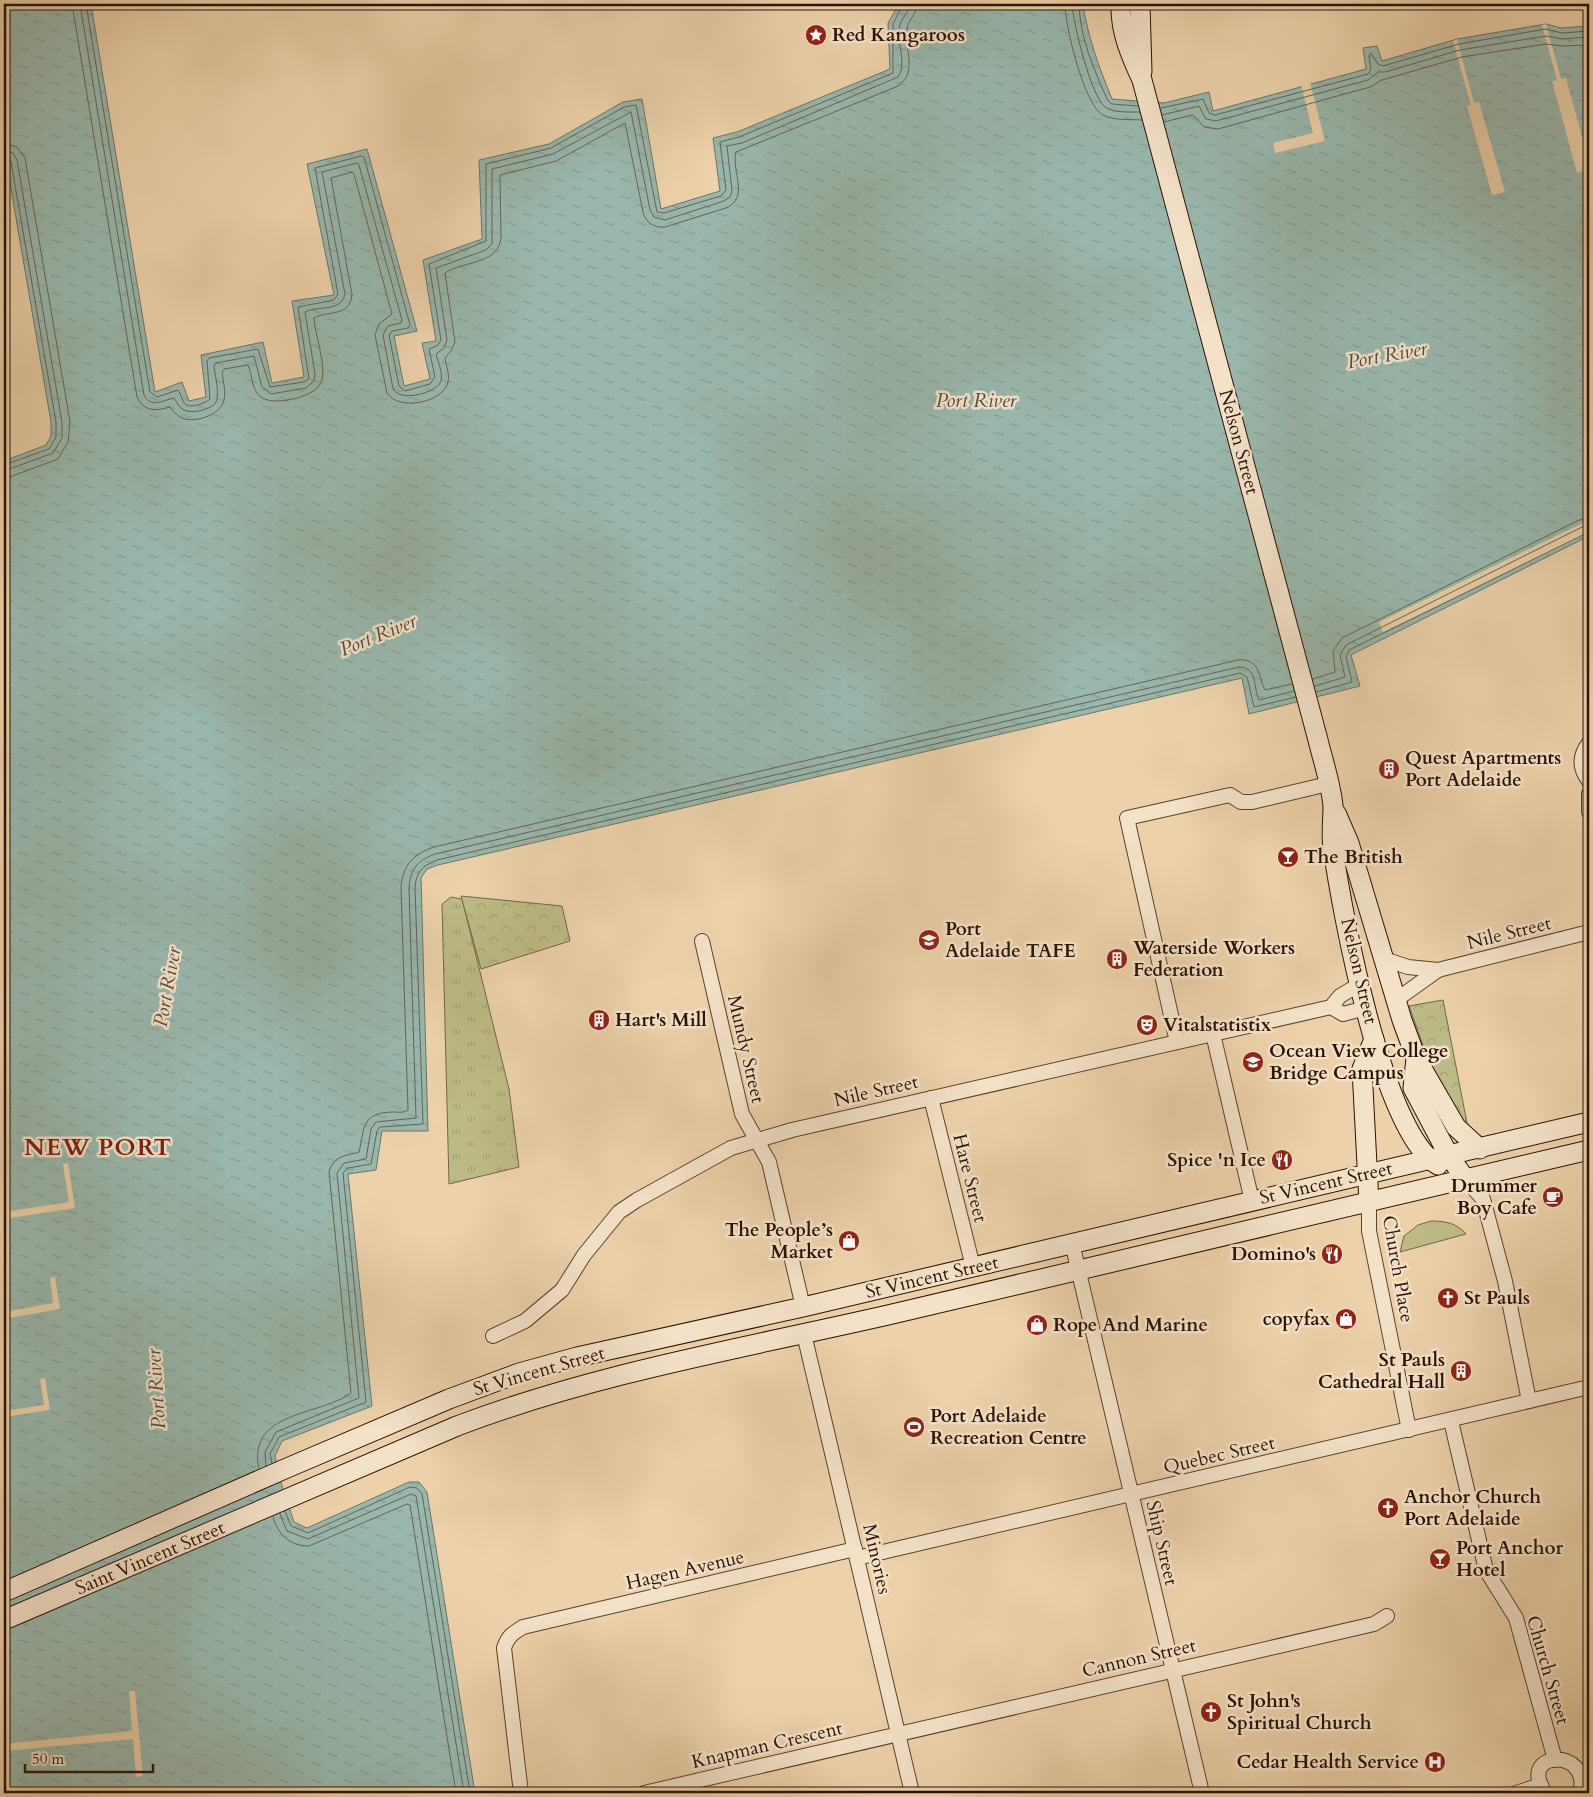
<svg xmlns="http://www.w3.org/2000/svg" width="1593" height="1797" viewBox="0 0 1593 1797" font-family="Cardo,serif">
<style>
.grass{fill:url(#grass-tufts);stroke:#746646}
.forest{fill:url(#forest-crowns);stroke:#746646}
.garden{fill:#bcba86;stroke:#746646}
.water{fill:url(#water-ripples);stroke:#6d7569}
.pier{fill:#ecd1aa}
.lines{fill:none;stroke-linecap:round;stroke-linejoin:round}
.shore{stroke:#626458;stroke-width:1}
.street-casing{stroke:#5b422e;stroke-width:16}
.secondary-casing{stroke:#2b1205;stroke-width:21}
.street{stroke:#f3e1c8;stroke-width:14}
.secondary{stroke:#f3e1c8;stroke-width:19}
.labels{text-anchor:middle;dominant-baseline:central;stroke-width:5;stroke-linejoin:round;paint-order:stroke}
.poi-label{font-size:19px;font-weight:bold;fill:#2b1205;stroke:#f3e1c8;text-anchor:start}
.street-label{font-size:19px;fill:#2b1205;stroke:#f3e1c8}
.water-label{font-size:20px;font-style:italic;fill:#524c3f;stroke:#f3e1c8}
.district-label{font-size:24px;font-weight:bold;letter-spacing:1px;fill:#7a1f14;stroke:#f3e1c8}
</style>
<defs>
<pattern id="grass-tufts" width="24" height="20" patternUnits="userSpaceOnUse" patternTransform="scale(1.25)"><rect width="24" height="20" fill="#bcba86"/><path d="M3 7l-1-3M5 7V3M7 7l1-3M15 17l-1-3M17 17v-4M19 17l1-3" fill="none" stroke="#a29f72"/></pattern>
<pattern id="forest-crowns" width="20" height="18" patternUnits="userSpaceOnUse" patternTransform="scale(1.25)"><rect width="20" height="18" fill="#bcba86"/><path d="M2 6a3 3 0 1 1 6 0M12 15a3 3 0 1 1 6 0" fill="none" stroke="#a29f72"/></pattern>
<pattern id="water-ripples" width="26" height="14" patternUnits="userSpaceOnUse" patternTransform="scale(1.25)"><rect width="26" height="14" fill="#99b7ac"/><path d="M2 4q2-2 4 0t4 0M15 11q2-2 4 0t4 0" fill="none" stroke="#849c92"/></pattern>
</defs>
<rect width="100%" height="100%" fill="#ecd1aa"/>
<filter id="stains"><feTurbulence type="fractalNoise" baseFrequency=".004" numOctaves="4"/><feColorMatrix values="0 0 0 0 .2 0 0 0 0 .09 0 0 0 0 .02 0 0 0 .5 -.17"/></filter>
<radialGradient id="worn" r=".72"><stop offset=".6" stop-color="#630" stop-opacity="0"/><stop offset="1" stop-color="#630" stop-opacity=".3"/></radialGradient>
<polygon class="grass" points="451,897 462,899 509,1089 519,1167 449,1184 442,904"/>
<g class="forest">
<polygon points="461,896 562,906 570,941 481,969"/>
<polygon points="1443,1000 1468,1128 1437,1084 1409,1006"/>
</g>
<path class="garden" d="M1431,1221C1445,1221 1457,1223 1466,1234L1400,1252L1404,1236L1418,1225Z"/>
<path class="water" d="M4,4H91L155,392L182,382L189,401L206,397L201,355L263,342L272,383L304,377L292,301L334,295L307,164L367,149L417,331L394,336L404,386L430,379L422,343L436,341L423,260L482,239L479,160L549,144L623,102L642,99L661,209L720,191L713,138L737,132L890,69L888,23L899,4H1083C1088,38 1099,67 1112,99L1164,103L1209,92L1213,111L1366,69L1363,48L1377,46L1382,61L1457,39L1546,24L1561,28L1589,26V536L1351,655L1360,686L1249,714L1242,678L438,865L427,869L421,878L428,1131H382L376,1170L348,1174L372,1406L282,1441L275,1456L282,1486L294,1522L307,1528L409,1482H419L427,1492L475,1793H4V461L46,445L51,436V422L4,148Z"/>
<g class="pier">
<polygon points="1546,24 1561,79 1566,78 1589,163 1589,169 1577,173 1552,81 1557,80 1542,25"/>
<polygon points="1457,39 1474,103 1479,102 1505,192 1492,195 1467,106 1471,105 1453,41"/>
<polygon points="1310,82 1325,141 1275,153 1273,143 1313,133 1301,84"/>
<polygon points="1589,520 1589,533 1383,632 1379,622"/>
<polygon points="68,1163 75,1208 4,1219 4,1212 69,1202 63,1164"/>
<polygon points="55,1277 60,1309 4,1319 4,1312 53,1303 50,1278"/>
<polygon points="45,1378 50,1410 4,1417 4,1411 44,1405 40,1379"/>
<polygon points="129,1691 135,1691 143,1776 136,1777 133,1739 4,1751 4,1744 132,1731"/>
</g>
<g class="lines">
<g class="shore">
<path d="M72,4L137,397C144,412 156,411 170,407C173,411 176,415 182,418C194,423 218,416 223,403C227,394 223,382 222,372L224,369L248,365C253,376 251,390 261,397C273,407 319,397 322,380C326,364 315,335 314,318C328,310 349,318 352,295L331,178L352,172L354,174L392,314L379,324L375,335L387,393C398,411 440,403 447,385C451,376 446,367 445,358L451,351L455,342L445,273C462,261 498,265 501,238L500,175L556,161L625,123L643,212C646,223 654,228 665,227L726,208C750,197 731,171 736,152L896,87C919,75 904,48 907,29C908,20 917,14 917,4"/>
<path d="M80,4L144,395C151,409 163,400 174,398C177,402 179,408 184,410C191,414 212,410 216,402C220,393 215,376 214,366L216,363L254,356L262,387L271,394L306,388L314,381L315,374L305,312C318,305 341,313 345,294L322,172L357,163L359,165L402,320L401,323L388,326L383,335L393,389C401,403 438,392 441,381C443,373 438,362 436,354L444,348L447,340L436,268L486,250L492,244V169L553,154L631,112L650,210L654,217L665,220L724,201L730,197L732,191L727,146L742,143L898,77C908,62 895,41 900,25C902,17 909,13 910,4"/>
<path d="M86,4L150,392L157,397L178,390C181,393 182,402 186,405C192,408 206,403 210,399L207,361L209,358L258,349L270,387L304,382L309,379L298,307L334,300L338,294L315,168L361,156L364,157L410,325L408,328L392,331L389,335L399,386L405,391L430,384L435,377L429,349L438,345L441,340L429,264L486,241V164L551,148L624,107L636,105L657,212L664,213L721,196L726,190L720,142L739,137L893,73V24L903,4"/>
<path d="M1065,4C1065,26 1084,105 1103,115C1114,121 1130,119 1142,120"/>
<path d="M1072,4C1073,23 1091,96 1105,107C1113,113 1130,112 1140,112"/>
<path d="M1079,4C1080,38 1094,70 1108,101L1112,104L1138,106"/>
<polyline points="1161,108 1203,99 1209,113 1215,115 1368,74 1371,69 1369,56 1371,53 1378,64 1383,66 1459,44 1546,29 1562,33 1589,31"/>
<polyline points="1162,115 1199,106 1206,119 1216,121 1368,80 1378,72 1385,72 1460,50 1546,36 1562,39 1589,37"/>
<polyline points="1164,122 1193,115 1204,127 1218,129 1370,87 1382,80 1462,57 1546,44 1562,46 1589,45"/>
<polyline points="4,143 17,147 25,158 70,422 68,442 58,459 4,479"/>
<polyline points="4,150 13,153 17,160 62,422 62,438 53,453 4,471"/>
<polyline points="4,156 8,157 11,162 56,422 56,437 49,449 4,465"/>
<polyline points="1313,679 1335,672 1333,651 1342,638 1579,520 1589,518"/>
<polyline points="1315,686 1345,677 1340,655 1346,645 1582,527 1589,526"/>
<polyline points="1316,692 1352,682 1346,657 1349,650 1589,532"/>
<path d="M272,1463L270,1454L279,1437L366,1402L343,1173L348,1168L371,1164L377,1131L380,1127L423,1124L415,888C416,872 422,866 437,860L1240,673L1247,677L1254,707L1296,697"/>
<path d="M266,1466L265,1452L276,1432L359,1398L337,1173L344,1163L366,1159L371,1129L376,1122L416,1118L409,888C410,869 418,860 435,854L1239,667C1258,667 1253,688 1259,700L1294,691"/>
<path d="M259,1469C246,1411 320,1416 351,1393L329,1172C334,1155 346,1156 359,1152C365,1127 361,1113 393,1112C399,1112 404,1113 408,1110L401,887C403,865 413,854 434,847L1238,660C1260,658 1258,676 1265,690L1292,684"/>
<polyline points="285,1511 291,1526 308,1533 410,1487 417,1488 422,1494 470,1793"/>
<polyline points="280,1514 287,1531 308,1539 411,1494 416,1496 464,1793"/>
<path d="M273,1517C278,1534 289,1546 309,1546L407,1504L410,1505L456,1793"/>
</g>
<g class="street-casing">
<g id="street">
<path d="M1589,743C1579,756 1579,768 1589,781"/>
<polyline points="1589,794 1589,812"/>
<polyline points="702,941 742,1114 769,1162 803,1307"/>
<polyline points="1384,959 1408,967 1438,970 1589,932"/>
<polyline points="1396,1000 1438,970"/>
<polyline points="1331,1007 1343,1014 1366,1008"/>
<polyline points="1213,1034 1252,1201"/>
<polyline points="1177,1042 1127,818 1230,795 1241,802 1252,802 1328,784"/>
<polyline points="931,1098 973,1267"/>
<polyline points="1466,1180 1483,1199 1505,1281 1529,1401"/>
<polyline points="1369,1203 1369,1231 1409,1430"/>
<polyline points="1072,1243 1202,1793"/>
<polyline points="804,1334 912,1793"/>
<polyline points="493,1336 525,1321 562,1290 584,1255 619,1212 637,1200 731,1148 792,1130 1331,1007 1340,996 1360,984"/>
<polyline points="1451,1421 1486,1570 1516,1618 1555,1760"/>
<polyline points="857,1558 1589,1387"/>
<path d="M521,1793L504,1648C508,1636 513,1633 523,1627L855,1549"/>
<polyline points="644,1793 1374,1624 1387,1616"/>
<polyline points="1516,1793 1541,1785"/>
<path d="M1545,1793C1516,1749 1593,1748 1580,1793"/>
</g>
</g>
<g class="secondary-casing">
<g id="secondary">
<path d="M1121,4C1120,32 1131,56 1142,80L1318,740C1323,761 1331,784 1333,806C1333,820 1331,834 1333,848C1342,913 1383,1134 1438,1165"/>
<polyline points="1140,4 1142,72"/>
<polyline points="1336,813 1349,843 1402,1020 1416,1058 1456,1127 1480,1149"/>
<polyline points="1416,1058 1413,1088 1449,1156 1466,1180"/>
<polyline points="1369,1203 1362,1069 1374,1039"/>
<polyline points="4,1592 287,1468 449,1399 519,1373 577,1357 803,1307 1589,1122"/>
<path d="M4,1620L457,1426C596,1373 744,1348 888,1315C1122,1261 1356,1207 1589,1150"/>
</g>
</g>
<use href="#street" class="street"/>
<use href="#secondary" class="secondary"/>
</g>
<defs>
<g id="sight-disc" transform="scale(1.125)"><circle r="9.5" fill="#8f2418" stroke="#f3e1c8"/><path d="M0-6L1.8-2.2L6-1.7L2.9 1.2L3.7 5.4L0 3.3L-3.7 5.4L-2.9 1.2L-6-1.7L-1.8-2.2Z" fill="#fff"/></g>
<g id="building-disc" transform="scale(1.125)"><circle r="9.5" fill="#8f2418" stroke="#f3e1c8"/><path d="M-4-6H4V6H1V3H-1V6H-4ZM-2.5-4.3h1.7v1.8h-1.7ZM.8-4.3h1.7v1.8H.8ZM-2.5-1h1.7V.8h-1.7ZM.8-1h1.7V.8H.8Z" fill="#fff"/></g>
<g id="bar-disc" transform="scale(1.125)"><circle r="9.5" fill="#8f2418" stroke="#f3e1c8"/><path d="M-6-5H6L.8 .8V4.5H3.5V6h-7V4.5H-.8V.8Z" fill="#fff"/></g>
<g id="university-disc" transform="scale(1.125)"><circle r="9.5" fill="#8f2418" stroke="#f3e1c8"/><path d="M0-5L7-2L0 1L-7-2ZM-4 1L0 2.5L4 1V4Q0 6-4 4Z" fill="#fff"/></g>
<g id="theatre-disc" transform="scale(1.125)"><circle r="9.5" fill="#8f2418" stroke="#f3e1c8"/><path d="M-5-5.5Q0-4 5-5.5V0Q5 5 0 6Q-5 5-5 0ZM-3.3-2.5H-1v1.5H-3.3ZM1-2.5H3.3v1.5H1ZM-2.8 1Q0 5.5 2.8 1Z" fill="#fff"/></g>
<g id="school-disc" transform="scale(1.125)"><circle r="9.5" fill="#8f2418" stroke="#f3e1c8"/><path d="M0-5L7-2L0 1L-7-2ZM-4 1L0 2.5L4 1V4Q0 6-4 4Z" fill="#fff"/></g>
<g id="restaurant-disc" transform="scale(1.125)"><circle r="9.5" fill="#8f2418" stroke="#f3e1c8"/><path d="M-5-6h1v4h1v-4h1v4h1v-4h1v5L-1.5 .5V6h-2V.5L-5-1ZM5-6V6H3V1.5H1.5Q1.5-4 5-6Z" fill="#fff"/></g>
<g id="cafe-disc" transform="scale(1.125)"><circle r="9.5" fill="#8f2418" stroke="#f3e1c8"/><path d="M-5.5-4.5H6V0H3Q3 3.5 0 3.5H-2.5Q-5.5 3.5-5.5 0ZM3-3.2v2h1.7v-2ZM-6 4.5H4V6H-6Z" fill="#fff"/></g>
<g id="shop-disc" transform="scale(1.125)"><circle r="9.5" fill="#8f2418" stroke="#f3e1c8"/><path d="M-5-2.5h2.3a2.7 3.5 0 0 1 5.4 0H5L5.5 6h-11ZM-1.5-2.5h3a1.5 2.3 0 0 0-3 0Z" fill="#fff"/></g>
<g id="church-disc" transform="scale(1.125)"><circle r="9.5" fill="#8f2418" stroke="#f3e1c8"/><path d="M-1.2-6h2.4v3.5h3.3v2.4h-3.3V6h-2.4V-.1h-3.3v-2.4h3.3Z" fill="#fff"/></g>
<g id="stadium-disc" transform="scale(1.125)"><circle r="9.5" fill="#8f2418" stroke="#f3e1c8"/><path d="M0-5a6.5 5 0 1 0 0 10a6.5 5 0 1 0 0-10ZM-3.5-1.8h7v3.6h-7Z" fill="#fff"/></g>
<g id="hospital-disc" transform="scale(1.125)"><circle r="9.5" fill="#8f2418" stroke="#f3e1c8"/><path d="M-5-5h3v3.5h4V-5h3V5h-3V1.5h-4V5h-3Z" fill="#fff"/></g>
</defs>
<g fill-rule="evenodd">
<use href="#sight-disc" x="816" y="35"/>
<use href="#building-disc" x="1389" y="769"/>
<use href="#bar-disc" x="1288" y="857"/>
<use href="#university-disc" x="929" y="940"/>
<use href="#building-disc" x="1117" y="959"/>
<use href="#building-disc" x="599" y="1020"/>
<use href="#theatre-disc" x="1147" y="1025"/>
<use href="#school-disc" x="1253" y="1062"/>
<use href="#restaurant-disc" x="1282" y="1160"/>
<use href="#cafe-disc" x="1553" y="1197"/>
<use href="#shop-disc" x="849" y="1241"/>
<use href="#restaurant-disc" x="1332" y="1254"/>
<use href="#church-disc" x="1448" y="1298"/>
<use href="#shop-disc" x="1346" y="1319"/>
<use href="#shop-disc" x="1037" y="1325"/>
<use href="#building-disc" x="1461" y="1371"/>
<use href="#stadium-disc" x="914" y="1427"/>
<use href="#church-disc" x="1388" y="1508"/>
<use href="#bar-disc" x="1440" y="1559"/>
<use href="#church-disc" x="1211" y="1712"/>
<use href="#hospital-disc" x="1435" y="1762"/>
</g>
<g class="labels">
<g class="poi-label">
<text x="832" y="35">Red Kangaroos</text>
<text x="1405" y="758">Quest Apartments<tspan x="1405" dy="22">Port Adelaide</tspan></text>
<text x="1304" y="857">The British</text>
<text x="945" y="929">Port<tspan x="945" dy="22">Adelaide TAFE</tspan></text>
<text x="1133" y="948">Waterside Workers<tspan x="1133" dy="22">Federation</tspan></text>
<text x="615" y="1020">Hart's Mill</text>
<text x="1163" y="1025">Vitalstatistix</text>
<text x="1269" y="1051">Ocean View College<tspan x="1269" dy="22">Bridge Campus</tspan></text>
<text x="1266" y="1160" text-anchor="end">Spice 'n Ice</text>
<text x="1537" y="1186" text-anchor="end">Drummer<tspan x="1537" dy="22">Boy Cafe</tspan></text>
<text x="833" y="1230" text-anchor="end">The People’s<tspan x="833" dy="22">Market</tspan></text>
<text x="1316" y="1254" text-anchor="end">Domino's</text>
<text x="1464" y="1298">St Pauls</text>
<text x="1330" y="1319" text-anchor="end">copyfax</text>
<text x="1053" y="1325">Rope And Marine</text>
<text x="1445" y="1360" text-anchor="end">St Pauls<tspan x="1445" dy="22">Cathedral Hall</tspan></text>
<text x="930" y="1416">Port Adelaide<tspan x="930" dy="22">Recreation Centre</tspan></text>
<text x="1404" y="1497">Anchor Church<tspan x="1404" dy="22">Port Adelaide</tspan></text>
<text x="1456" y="1548">Port Anchor<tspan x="1456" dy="22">Hotel</tspan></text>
<text x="1227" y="1701">St John's<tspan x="1227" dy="22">Spiritual Church</tspan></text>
<text x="1419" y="1762" text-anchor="end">Cedar Health Service</text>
</g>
<g class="street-label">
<text transform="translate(1239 442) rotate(75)">Nelson Street</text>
<text transform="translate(1509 933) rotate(-14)">Nile Street</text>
<text transform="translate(1359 971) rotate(77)">Nelson Street</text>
<text transform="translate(746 1049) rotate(77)">Mundy Street</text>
<text transform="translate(876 1091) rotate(-13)">Nile Street</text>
<text transform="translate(970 1178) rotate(76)">Hare Street</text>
<text transform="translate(1326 1183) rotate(-13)">St Vincent Street</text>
<text transform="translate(1398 1269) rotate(80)">Church Place</text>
<text transform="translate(932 1277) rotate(-13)">St Vincent Street</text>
<text transform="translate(539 1371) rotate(-16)">St Vincent Street</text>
<text transform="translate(1219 1455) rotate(-13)">Quebec Street</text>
<text transform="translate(1162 1543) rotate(77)">Ship Street</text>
<text transform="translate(150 1558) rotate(-23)">Saint Vincent Street</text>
<text transform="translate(877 1559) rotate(77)">Minories</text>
<text transform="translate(685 1570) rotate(-13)">Hagen Avenue</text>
<text transform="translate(1139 1658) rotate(-13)">Cannon Street</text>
<text transform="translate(1548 1670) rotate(74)">Church Street</text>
<text transform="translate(767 1745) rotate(-13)">Knapman Crescent</text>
</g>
<g class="water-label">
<text transform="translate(1387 355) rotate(-10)">Port River</text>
<text x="976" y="400">Port River</text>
<text transform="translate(378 635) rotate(-22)">Port River</text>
<text transform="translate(167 987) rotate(-80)">Port River</text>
<text transform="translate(156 1389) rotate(-94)">Port River</text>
</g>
<g class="district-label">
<text x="98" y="1147">NEW PORT</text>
</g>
</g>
<rect width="1593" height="1797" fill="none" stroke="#ecd1aa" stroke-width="20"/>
<rect x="5" y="5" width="1583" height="1787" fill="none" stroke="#2b1205" stroke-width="2.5"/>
<rect x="10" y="10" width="1573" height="1777" fill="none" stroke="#2b1205"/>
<path d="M25 1764v8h128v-8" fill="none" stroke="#2b1205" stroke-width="2.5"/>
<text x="32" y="1764" font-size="15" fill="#2b1205" stroke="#f3e1c8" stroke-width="4" paint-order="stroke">50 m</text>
<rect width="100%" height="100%" filter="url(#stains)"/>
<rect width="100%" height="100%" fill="url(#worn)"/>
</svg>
